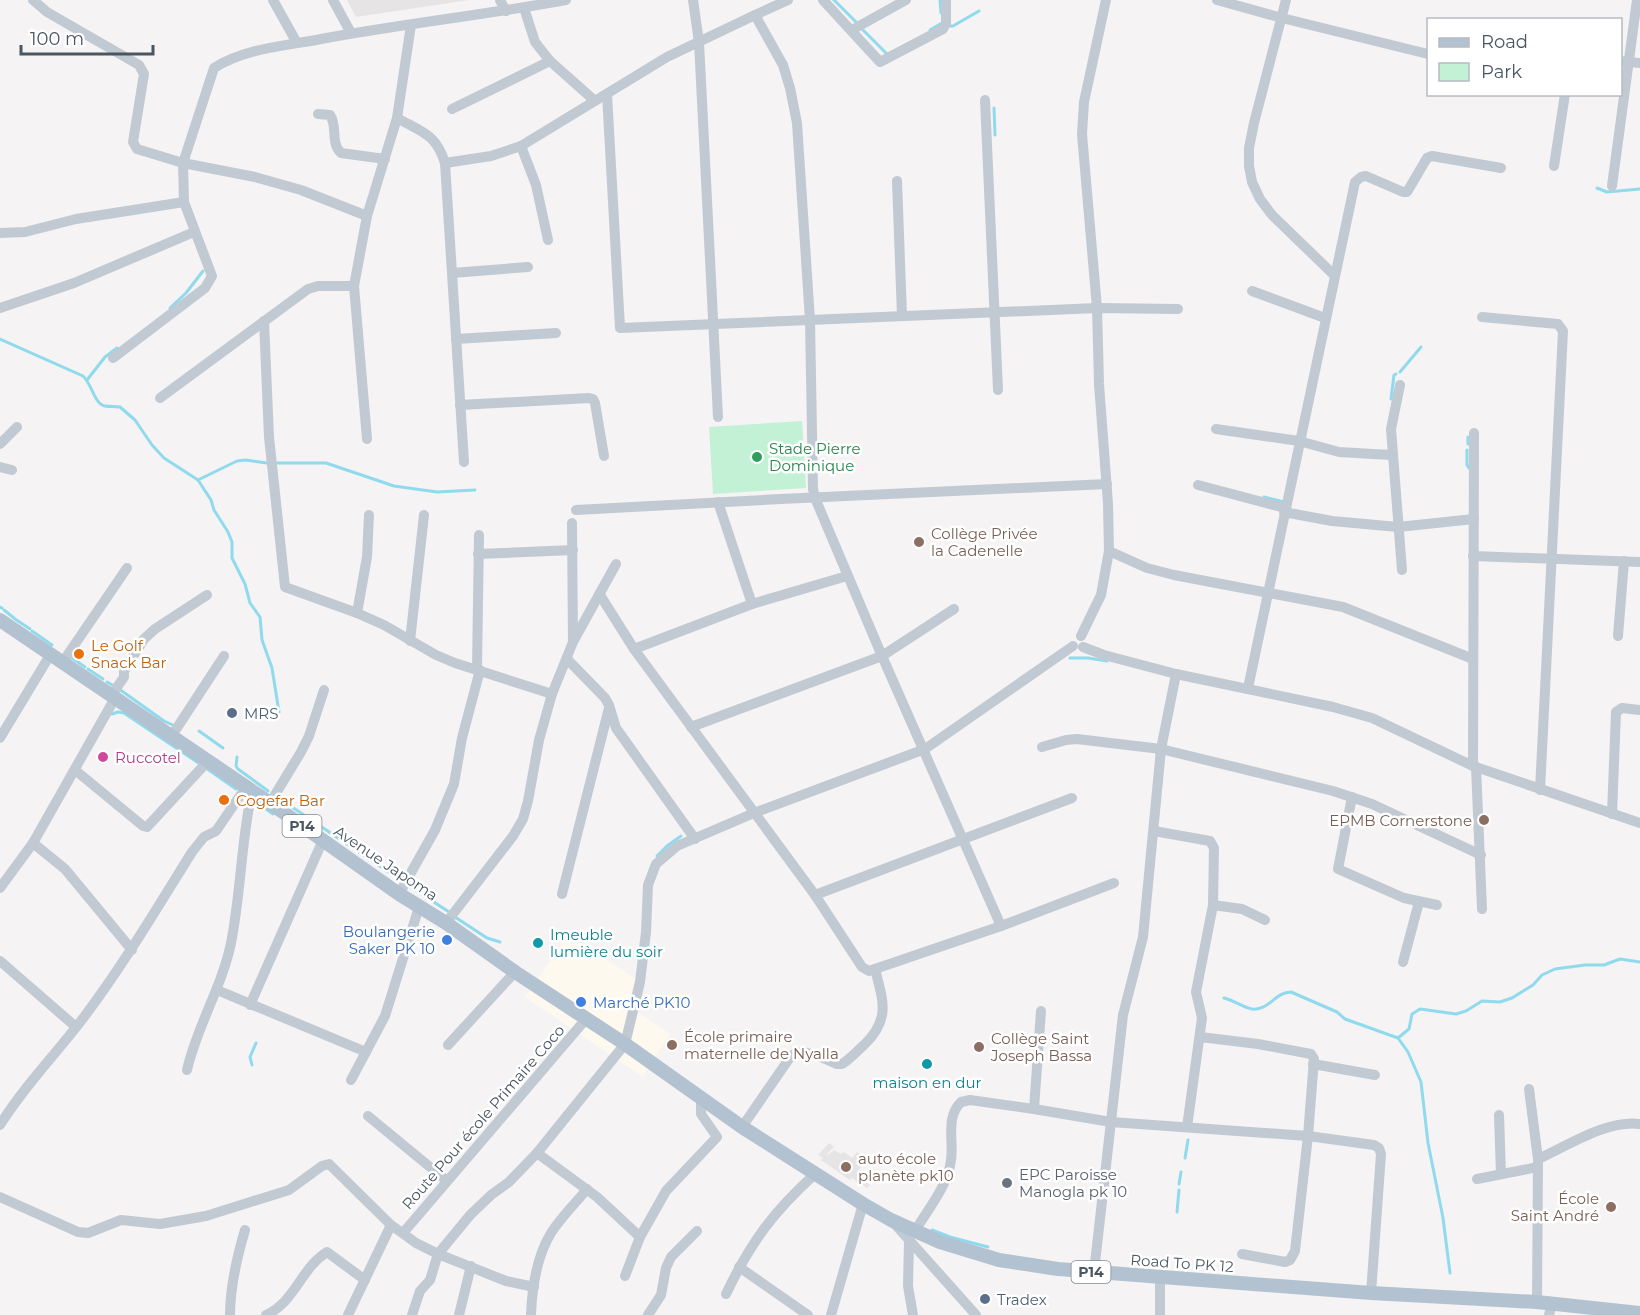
<svg xmlns="http://www.w3.org/2000/svg" width="1640" height="1315" viewBox="0 0 1640 1315" font-family="Montserrat,sans-serif">
<style>
.commercial{fill:#fdf9ef}
.education{fill:#e6e4e5}
.green{fill:#c3f1d5}
.lines{fill:none;stroke-linecap:round;stroke-linejoin:round}
.stream{stroke:#90daee;stroke-width:3}
.minor{stroke:#c1cad2;stroke-width:10}
.major{stroke:#b3c2d1;stroke-width:14}
.leisure-dot{fill:#2e9e5b;stroke:#fff;stroke-width:2}
.education-dot{fill:#8d6e63;stroke:#fff;stroke-width:2}
.food-dot{fill:#e8710a;stroke:#fff;stroke-width:2}
.service-dot{fill:#5c6f8a;stroke:#fff;stroke-width:2}
.hotel-dot{fill:#d1479c;stroke:#fff;stroke-width:2}
.shop-dot{fill:#3f7fe0;stroke:#fff;stroke-width:2}
.culture-dot{fill:#0f9aa8;stroke:#fff;stroke-width:2}
.worship-dot{fill:#6b7280;stroke:#fff;stroke-width:2}
.labels{text-anchor:middle;dominant-baseline:central;stroke-width:5;stroke-linejoin:round;paint-order:stroke}
.shield{fill:#fff;stroke:#808990;stroke-width:1.5}
.shield-label{font-size:14px;font-weight:bold;fill:#4a5661}
.leisure-label{font-size:15px;fill:#27864d;stroke:#fff;text-anchor:start}
.education-label{font-size:15px;fill:#785e54;stroke:#fff;text-anchor:start}
.food-label{font-size:15px;fill:#c56008;stroke:#fff;text-anchor:start}
.service-label{font-size:15px;fill:#4e5e75;stroke:#fff;text-anchor:start}
.hotel-label{font-size:15px;fill:#b23c85;stroke:#fff;text-anchor:start}
.street-label{font-size:15px;fill:#4a5661;stroke:#fff}
.shop-label{font-size:15px;fill:#366cbe;stroke:#fff;text-anchor:end}
.culture-label{font-size:15px;fill:#0d838f;stroke:#fff;text-anchor:start}
.worship-label{font-size:15px;fill:#5b616d;stroke:#fff;text-anchor:start}
</style>
<rect width="100%" height="100%" fill="#f5f3f3"/>
<polygon class="commercial" points="568,935 635,978 629,1006 670,1034 643,1077 525,997"/>
<g class="education">
<polygon points="347,0 469,0 356,17"/>
<polygon points="829,1143 834,1147 827,1154 828,1155 834,1150 841,1154 844,1152 852,1158 857,1152 867,1159 858,1171 869,1179 867,1182 870,1185 867,1188 852,1178 850,1180 821,1160 823,1158 818,1155"/>
</g>
<polygon class="green" points="802,421 806,488 713,494 709,427"/>
<g class="lines">
<g class="stream">
<polyline points="834,0 858,24"/>
<polyline points="940,0 941,13"/>
<polyline points="950,26 953,26 979,11"/>
<polyline points="862,29 887,54"/>
<polyline points="930,30 942,23"/>
<polyline points="994,108 995,135"/>
<polyline points="1597,188 1607,192 1640,189"/>
<polyline points="170,308 186,293 203,271"/>
<path d="M0,339L83,376C92,384 94,404 105,406C110,407 115,406 120,407L135,420L152,445L164,458L198,480L211,500L214,510L228,532L232,542V558L245,584L250,603L260,617L262,640L272,668L279,712"/>
<polyline points="1400,372 1421,347"/>
<polyline points="87,380 105,357 117,348"/>
<polyline points="1391,399 1394,375 1396,374"/>
<polyline points="1468,444 1468,437"/>
<polyline points="1467,450 1467,465 1470,469"/>
<polyline points="198,480 237,461 246,460 267,463 326,463 394,486 437,492 475,490"/>
<polyline points="1264,497 1284,502"/>
<polyline points="0,607 2,608"/>
<polyline points="4,610 14,618"/>
<polyline points="15,619 30,629"/>
<polyline points="32,631 52,645"/>
<polyline points="72,658 85,667"/>
<polyline points="1070,658 1088,658 1107,661"/>
<polyline points="88,669 103,679"/>
<polyline points="107,682 114,686"/>
<polyline points="119,689 164,721 175,726"/>
<polyline points="112,714 118,712 124,713 200,764"/>
<polyline points="199,731 223,748"/>
<polyline points="237,757 236,766 238,769 268,791"/>
<polyline points="206,768 236,789"/>
<polyline points="277,797 402,881"/>
<polyline points="255,801 273,814"/>
<polyline points="657,856 667,846 681,836"/>
<polyline points="408,885 449,912"/>
<polyline points="455,917 487,938 500,942"/>
<path d="M1224,998C1233,1000 1242,1007 1252,1009C1269,1011 1275,992 1291,992L1337,1012L1345,1019L1398,1038L1408,1052L1421,1082L1428,1143L1443,1218L1450,1273"/>
<polyline points="1398,1038 1409,1029 1412,1014 1420,1009 1456,1014 1466,1011 1482,1001 1500,1002 1512,998 1533,985 1542,975 1555,969 1585,965 1604,965 1620,959 1640,962"/>
<polyline points="252,1065 250,1057 256,1043"/>
<polyline points="1185,1158 1188,1140"/>
<polyline points="1179,1184 1181,1172"/>
<polyline points="1177,1212 1179,1190"/>
<polyline points="932,1230 950,1237 988,1247"/>
</g>
<g class="minor">
<polyline points="33,0 47,12 139,65 144,74 133,142 137,149 183,163 255,177 301,190 367,216"/>
<polyline points="273,0 297,43"/>
<polyline points="333,0 351,33"/>
<polyline points="500,0 506,11"/>
<polyline points="693,0 699,42 718,417"/>
<polyline points="823,0 880,62 943,29 946,23 946,0"/>
<polyline points="1217,0 1282,18 1428,54"/>
<polyline points="1286,0 1254,123 1249,148 1249,166 1252,182 1260,199 1272,215 1334,275"/>
<polyline points="524,8 535,42 550,61 595,101"/>
<polyline points="755,15 788,0"/>
<polyline points="852,30 906,0"/>
<polyline points="1620,61 1640,63"/>
<polyline points="607,94 620,328 1097,308 1178,309"/>
<polyline points="985,100 998,390"/>
<polyline points="452,109 550,61"/>
<path d="M318,114L330,115C338,126 330,143 341,153L385,159"/>
<path d="M397,118C422,132 436,134 445,163L464,462"/>
<polyline points="521,146 536,185 548,240"/>
<polyline points="445,163 491,156 521,146 667,57 755,15 783,65 790,88 797,123 810,320 813,489 815,498 882,656 1001,926"/>
<polyline points="1554,166 1565,94"/>
<polyline points="897,181 902,316"/>
<polyline points="1612,186 1637,0"/>
<polyline points="0,233 25,232 76,219 184,202"/>
<polyline points="452,273 528,267"/>
<polyline points="1252,291 1325,318"/>
<polyline points="0,308 74,283 194,232"/>
<polyline points="1482,317 1558,324 1563,331 1540,790"/>
<polyline points="264,321 269,437 285,587 357,613 384,625 436,655 455,663 552,694"/>
<polyline points="456,339 556,333"/>
<path d="M113,358L205,288L212,276L184,202L183,163L214,68C245,48 286,46 321,39C402,24 484,15 566,0"/>
<polyline points="1400,385 1391,429 1402,570"/>
<polyline points="160,398 308,289 318,286 354,286"/>
<polyline points="460,405 589,398 593,399 595,403 604,456"/>
<polyline points="1216,429 1299,441 1339,452 1391,455"/>
<polyline points="367,439 354,286 367,216 397,118 411,25"/>
<polyline points="0,444 17,427"/>
<polyline points="0,467 12,470"/>
<polyline points="1198,485 1285,508"/>
<polyline points="718,502 752,604"/>
<polyline points="576,510 781,499 1107,484"/>
<polyline points="1284,512 1332,521 1398,527 1474,519"/>
<polyline points="1109,551 1147,568 1174,575 1343,607 1473,659"/>
<polyline points="478,554 573,550"/>
<polyline points="1473,556 1640,562"/>
<polyline points="847,576 752,604 634,649 815,895 862,967 869,971 1001,926 1114,883"/>
<polyline points="600,595 634,649"/>
<polyline points="357,613 367,557 369,515"/>
<polyline points="1081,636 1101,595 1109,551 1108,504 1099,384 1097,308 1082,134 1084,102 1106,0"/>
<polyline points="1618,636 1624,561"/>
<polyline points="574,640 616,564"/>
<polyline points="410,641 424,515"/>
<polyline points="1083,647 1104,655 1176,674 1333,707 1372,718 1473,766 1640,823"/>
<polyline points="567,659 605,698 609,705 616,728 695,839"/>
<polyline points="62,663 127,568"/>
<polyline points="477,669 479,535"/>
<polyline points="1248,688 1355,182 1361,177 1366,176 1403,192 1407,192 1427,158 1432,156 1501,168"/>
<polyline points="111,696 124,677 124,671 144,639 155,629 207,595"/>
<polyline points="691,727 882,656 954,609"/>
<polyline points="171,737 224,656"/>
<polyline points="0,738 50,655"/>
<polyline points="1042,747 1066,740 1077,739 1161,749 1333,791 1372,804 1481,855"/>
<polyline points="1473,766 1474,433"/>
<polyline points="1476,767 1482,909"/>
<polyline points="75,770 143,826 147,827 207,762"/>
<polyline points="1352,797 1338,869 1404,898 1437,905"/>
<polyline points="270,803 301,752 309,736 324,690"/>
<polyline points="1612,814 1616,712 1622,708 1640,710"/>
<polyline points="1154,831 1210,841 1214,848 1213,905 1196,992 1202,1018 1187,1127"/>
<polyline points="33,843 65,869 132,950"/>
<polyline points="0,888 33,843 115,698"/>
<polyline points="399,894 435,830 454,784 462,738 480,670"/>
<polyline points="562,894 609,708"/>
<polyline points="815,895 1072,798"/>
<polyline points="1213,905 1242,909 1265,920"/>
<polyline points="446,923 513,836 523,819 528,801 539,740 552,694 573,642 572,523"/>
<polyline points="0,961 76,1027"/>
<polyline points="1403,962 1419,902"/>
<polyline points="217,990 366,1052"/>
<polyline points="250,1005 323,840"/>
<polyline points="1200,1037 1258,1044 1311,1054 1314,1059 1308,1136 1295,1251 1290,1260 1285,1262 1242,1254"/>
<polyline points="448,1045 515,972"/>
<polyline points="1313,1064 1375,1075"/>
<path d="M187,1070C197,1026 222,987 231,943C241,893 241,841 252,791"/>
<polyline points="351,1080 385,1016 419,907"/>
<polyline points="1529,1089 1538,1159 1537,1302"/>
<polyline points="1034,1109 1041,1011"/>
<polyline points="1499,1115 1501,1174"/>
<polyline points="368,1116 447,1181"/>
<path d="M0,1125C24,1086 57,1053 84,1017C124,964 157,908 192,852L204,837L216,831L246,787"/>
<path d="M742,1127L791,1056C805,1047 822,1058 837,1064H842C850,1059 857,1051 864,1045C891,1019 883,1001 875,969"/>
<polyline points="537,1153 597,1197 640,1237"/>
<path d="M1538,1159C1567,1146 1608,1119 1640,1124"/>
<polyline points="1477,1179 1538,1167"/>
<polyline points="0,1197 78,1232 88,1233 121,1220 160,1224 206,1216 289,1190 322,1166 329,1164 391,1225 416,1243 438,1254 506,1281 534,1287"/>
<polyline points="893,1222 976,1315"/>
<path d="M915,1231C928,1209 948,1186 951,1160C954,1140 945,1118 961,1102L970,1100L1034,1109L1111,1122L1308,1136L1374,1145L1379,1148L1381,1154L1371,1293"/>
<polyline points="403,1233 586,1019"/>
<polyline points="909,1241 908,1286 913,1315"/>
<polyline points="739,1267 808,1315"/>
<polyline points="1094,1272 1123,1015 1143,937 1161,749 1176,674"/>
<polyline points="625,1276 640,1237 666,1191 717,1137 701,1114 701,1098"/>
<polyline points="1160,1278 1160,1315"/>
<path d="M726,1294C751,1242 773,1212 815,1174"/>
<path d="M230,1315C230,1286 237,1257 245,1230"/>
<path d="M266,1315C295,1302 301,1268 327,1252L365,1280"/>
<polyline points="348,1315 391,1225"/>
<polyline points="412,1315 420,1291 430,1280 438,1254 471,1214 491,1195 509,1182 537,1153 625,1044 640,982 646,932 648,885 656,864 677,846 754,813 925,749 1073,646"/>
<polyline points="459,1315 471,1266"/>
<path d="M531,1315C532,1288 537,1256 551,1233C561,1217 575,1204 587,1189"/>
<polyline points="648,1315 661,1295 666,1268 671,1257 697,1231"/>
<polyline points="831,1315 863,1204"/>
<polyline points="1549,1315 1552,1303"/>
</g>
<polyline class="major" points="0,620 270,803 399,894 446,923 515,972 625,1044 742,1127 863,1204 891,1220 940,1242 999,1260 1058,1269 1371,1293 1537,1302 1640,1313"/>
</g>
<circle class="leisure-dot" cx="757" cy="457" r="6"/>
<g class="education-dot">
<circle cx="919" cy="542" r="6"/>
<circle cx="1484" cy="820" r="6"/>
<circle cx="672" cy="1045" r="6"/>
<circle cx="979" cy="1047" r="6"/>
<circle cx="846" cy="1167" r="6"/>
<circle cx="1611" cy="1207" r="6"/>
</g>
<g class="food-dot">
<circle cx="79" cy="654" r="6"/>
<circle cx="224" cy="800" r="6"/>
</g>
<g class="service-dot">
<circle cx="232" cy="713" r="6"/>
<circle cx="985" cy="1299" r="6"/>
</g>
<circle class="hotel-dot" cx="103" cy="757" r="6"/>
<g class="shop-dot">
<circle cx="447" cy="940" r="6"/>
<circle cx="581" cy="1002" r="6"/>
</g>
<g class="culture-dot">
<circle cx="538" cy="943" r="6"/>
<circle cx="927" cy="1064" r="6"/>
</g>
<circle class="worship-dot" cx="1007" cy="1183" r="6"/>
<g class="labels">
<g class="shield">
<rect x="282.5" y="815" width="39" height="22" rx="4.5"/>
<rect x="1071.5" y="1261" width="39" height="22" rx="4.5"/>
</g>
<g class="shield-label">
<text x="302" y="826">P14</text>
<text x="1091" y="1272">P14</text>
</g>
<g class="leisure-label">
<text x="769" y="448">Stade Pierre<tspan x="769" dy="17">Dominique</tspan></text>
</g>
<g class="education-label">
<text x="931" y="533">Collège Privée<tspan x="931" dy="17">la Cadenelle</tspan></text>
<text x="1472" y="820" text-anchor="end">EPMB Cornerstone</text>
<text x="684" y="1036">École primaire<tspan x="684" dy="17">maternelle de Nyalla</tspan></text>
<text x="991" y="1038">Collège Saint<tspan x="991" dy="17">Joseph Bassa</tspan></text>
<text x="858" y="1158">auto école<tspan x="858" dy="17">planète pk10</tspan></text>
<text x="1599" y="1198" text-anchor="end">École<tspan x="1599" dy="17">Saint André</tspan></text>
</g>
<g class="food-label">
<text x="91" y="645">Le Golf<tspan x="91" dy="17">Snack Bar</tspan></text>
<text x="236" y="800">Cogefar Bar</text>
</g>
<g class="service-label">
<text x="244" y="713">MRS</text>
<text x="997" y="1299">Tradex</text>
</g>
<g class="hotel-label">
<text x="115" y="757">Ruccotel</text>
</g>
<g class="street-label">
<text transform="translate(386 863) rotate(34)">Avenue Japoma</text>
<text transform="translate(483 1117) rotate(-49)">Route Pour école Primaire Coco</text>
<text transform="translate(1182 1263) rotate(4)">Road To PK 12</text>
</g>
<g class="shop-label">
<text x="435" y="931">Boulangerie<tspan x="435" dy="17">Saker PK 10</tspan></text>
<text x="593" y="1002" text-anchor="start">Marché PK10</text>
</g>
<g class="culture-label">
<text x="550" y="934">Imeuble<tspan x="550" dy="17">lumière du soir</tspan></text>
<text x="927" y="1082" text-anchor="middle">maison en dur</text>
</g>
<g class="worship-label">
<text x="1019" y="1174">EPC Paroisse<tspan x="1019" dy="17">Manogla pk 10</tspan></text>
</g>
</g>
<rect x="1427" y="18" width="195" height="78" fill="#ffffff" stroke="#b7bbc0" stroke-width="1.5"/>
<rect x="1439" y="38" width="30" height="9" fill="#b3c2d1" stroke="#b7bbc0" stroke-width="1.5"/>
<text x="1481" y="48" font-size="18" fill="#4a5661">Road</text>
<rect x="1439" y="63" width="30" height="18" fill="#c3f1d5" stroke="#b7bbc0" stroke-width="1.5"/>
<text x="1481" y="78" font-size="18" fill="#4a5661">Park</text>
<path d="M21 45v9h132v-9" fill="none" stroke="#4a5661" stroke-width="3"/>
<text x="30" y="45" font-size="18" fill="#4a5661" stroke="#ffffff" stroke-width="4.5" paint-order="stroke">100 m</text>
</svg>
